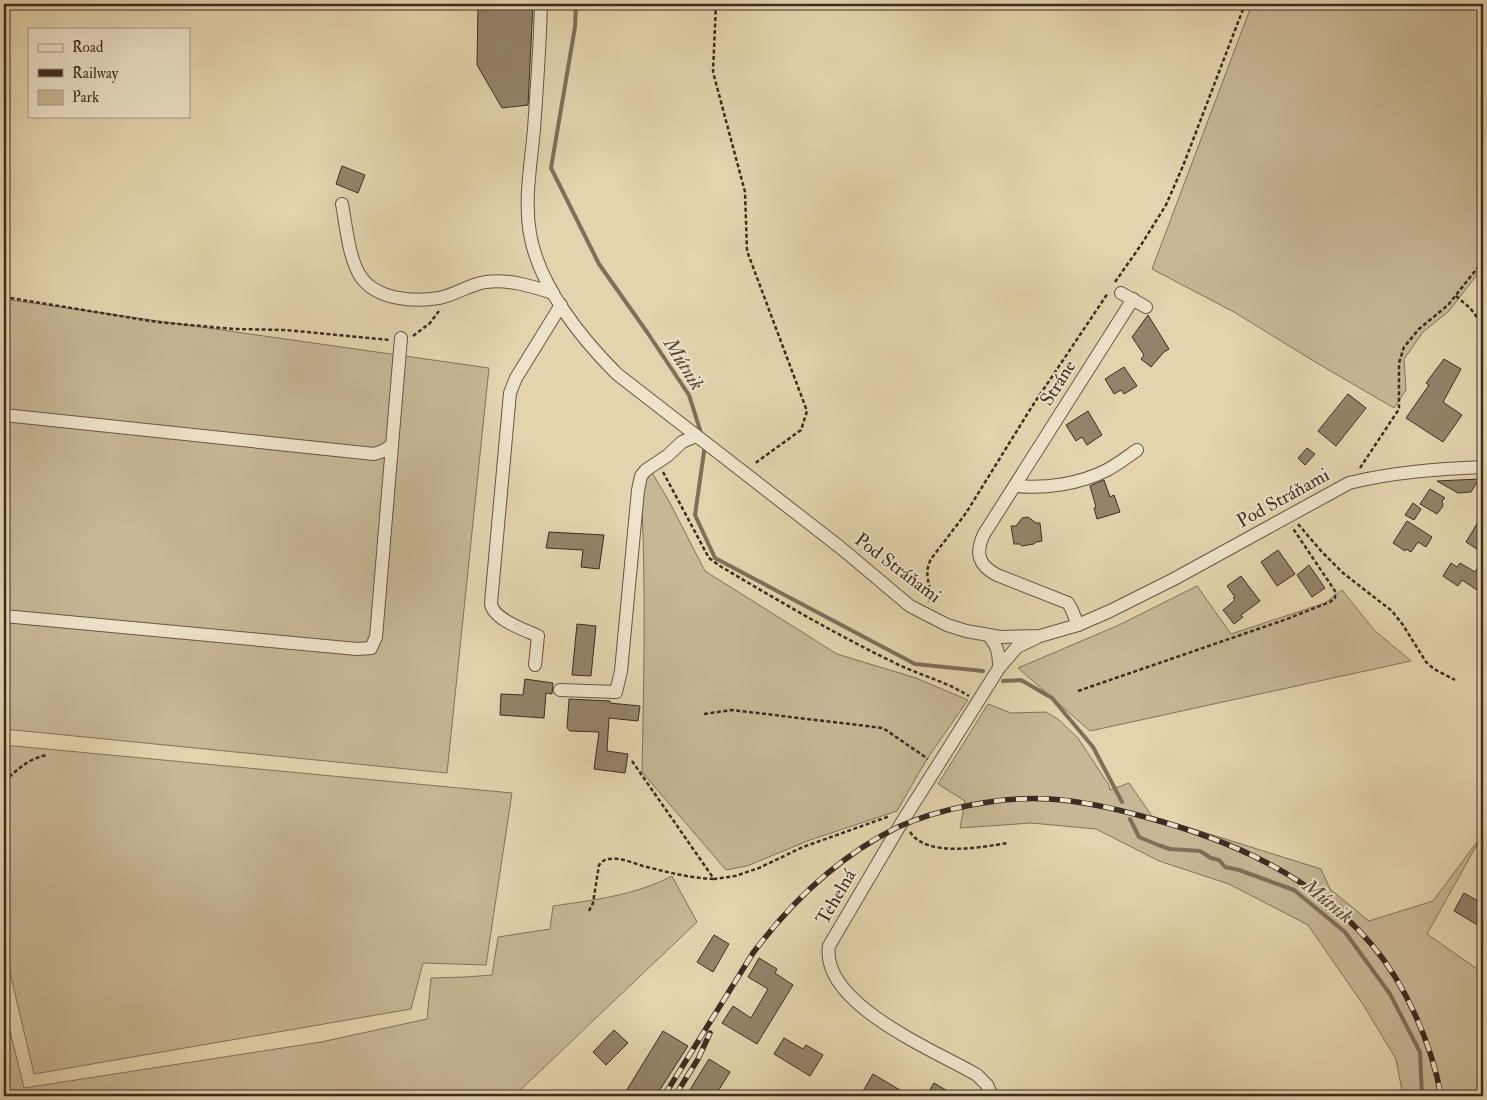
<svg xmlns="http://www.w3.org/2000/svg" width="1487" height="1100" viewBox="0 0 1487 1100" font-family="'IM FELL Double Pica',serif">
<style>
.green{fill:#c7b795;stroke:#82715c}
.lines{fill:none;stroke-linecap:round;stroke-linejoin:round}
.stream{stroke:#7f6e59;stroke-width:4}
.building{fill:#94836a;stroke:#3e2b22}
.minor-casing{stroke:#675545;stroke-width:14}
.path{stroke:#3e2b22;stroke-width:2.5;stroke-dasharray:4 2.5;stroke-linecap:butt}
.minor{stroke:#ede3ca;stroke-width:12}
.rail-casing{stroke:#3e2b22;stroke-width:5.5}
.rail{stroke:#ede3ca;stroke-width:4;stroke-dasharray:11;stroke-linecap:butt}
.labels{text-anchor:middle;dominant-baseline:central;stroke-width:4;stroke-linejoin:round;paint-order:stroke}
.street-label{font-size:19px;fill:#3e2b22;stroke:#ede3ca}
.water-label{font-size:20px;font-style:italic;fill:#594739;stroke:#ede3ca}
</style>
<rect width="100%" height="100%" fill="#e3d4ad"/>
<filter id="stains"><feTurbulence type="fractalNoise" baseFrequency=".004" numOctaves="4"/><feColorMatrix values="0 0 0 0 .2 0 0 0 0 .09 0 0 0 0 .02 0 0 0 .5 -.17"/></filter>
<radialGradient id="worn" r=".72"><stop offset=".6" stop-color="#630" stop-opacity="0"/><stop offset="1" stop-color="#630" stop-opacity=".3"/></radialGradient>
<g class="green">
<polygon points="1252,4 1483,4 1483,267 1449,311 1423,332 1404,359 1406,390 1394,408 1317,363 1234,312 1152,269"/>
<polygon points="4,299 489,368 447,773 4,729"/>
<path d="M651,471L669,501L705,571L837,654L916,678L968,700L927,759L897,811L810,840L747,866L726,870L642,772C644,676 646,580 641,484Z"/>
<polygon points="1197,586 1231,634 1325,603 1342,590 1374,630 1411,661 1090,731 1018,668 1119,625"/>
<polygon points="988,704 1011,713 1046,712 1058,719 1078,738 1109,785 1110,790 1129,783 1152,816 1321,869 1330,889 1369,921 1433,901 1483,834 1427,934 1483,973 1483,1096 1403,1096 1396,1059 1364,1006 1308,925 1229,884 1159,861 1096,829 1031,823 960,828 965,801 938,784"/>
<polygon points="4,745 512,793 486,965 423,963 411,1009 34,1074 4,947"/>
<path d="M672,876L697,922L514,1096H4V1006L24,1088L321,1042L427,1019L431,978L465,977L492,975L498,937L550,929L553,906C594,900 636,895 672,876Z"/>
</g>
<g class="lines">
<g class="stream">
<polyline points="576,4 575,27 551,168 599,264 647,332 689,395 702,436"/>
<polyline points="705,445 695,515 715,558 915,664 983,671"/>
<polyline points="1003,681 1021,680 1052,698 1093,747 1122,802"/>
<polyline points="1130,819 1139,837 1158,845 1170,849 1200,851 1211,858 1219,860 1225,867 1239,870 1294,890 1345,932 1390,994 1420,1052 1422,1096"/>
</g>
</g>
<g class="building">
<polygon points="478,4 533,4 528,105 502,108 477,65"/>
<polygon points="342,166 365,175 358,193 336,184"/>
<polygon points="1148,315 1169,349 1164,352 1151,367 1141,359 1144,355 1132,337"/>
<polygon points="1444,359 1461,369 1443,402 1462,415 1443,442 1406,418 1429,385 1426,383"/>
<polygon points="1124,367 1137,386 1124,394 1121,390 1114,394 1105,379"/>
<polygon points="1348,394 1366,408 1336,446 1318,431"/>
<polygon points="1088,411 1102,435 1087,445 1082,437 1076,441 1066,425"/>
<polygon points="1307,448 1315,454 1305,465 1298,458"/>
<polygon points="1479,479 1471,492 1458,493 1437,481"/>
<polygon points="1104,480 1110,497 1114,495 1120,512 1097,519 1094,508 1096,507 1090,486"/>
<polygon points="1430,489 1445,498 1442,501 1443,506 1437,514 1420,504"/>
<polygon points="1413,503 1421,509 1414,520 1405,515"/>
<polygon points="1483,514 1483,553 1466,542"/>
<polygon points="1028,517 1036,523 1040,523 1042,541 1036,542 1034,544 1022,546 1020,544 1014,544 1011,526 1016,526 1022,518"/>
<polygon points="1407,521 1432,537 1426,547 1418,542 1411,552 1406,549 1405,551 1393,543"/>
<polygon points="549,532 604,535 599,569 581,567 583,550 546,548"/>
<polygon points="1278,550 1295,574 1277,586 1261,562"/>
<polygon points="1483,560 1483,594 1462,580 1458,586 1443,576 1451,563 1457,567 1460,563 1475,572"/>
<polygon points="1309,565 1325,588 1312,597 1297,575"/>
<polygon points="1241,576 1260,601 1241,615 1243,617 1234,624 1223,610 1235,600 1233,598 1235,597 1227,586"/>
<polygon points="577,624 596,626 591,676 572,675"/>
<polygon points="525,679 553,683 552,694 546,693 544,718 500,715 501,694 523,695"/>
<polygon points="569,699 610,701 610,703 640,706 638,721 609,718 607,751 628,754 625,773 594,769 599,732 570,731 567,728"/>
<polygon points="1464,893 1483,904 1483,928 1454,911"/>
<polygon points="714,935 729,944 713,972 697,962"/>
<polygon points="759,958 777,969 775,973 793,985 757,1044 722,1023 733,1006 751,1018 768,989 748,977"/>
<polygon points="614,1030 628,1043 606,1065 593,1052"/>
<polygon points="663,1031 688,1046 656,1096 623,1096"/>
<polygon points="784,1038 803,1049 806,1045 823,1055 810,1076 774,1054"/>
<polygon points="709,1059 730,1072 715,1096 686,1096"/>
<polygon points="873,1074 910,1096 860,1096"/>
<polygon points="934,1083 956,1096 926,1096"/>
</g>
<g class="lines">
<g class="minor-casing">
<g id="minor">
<path d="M541,4C540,45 537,87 534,129C531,164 524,199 530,234C539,286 581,338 617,374L841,548L910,606L947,625L966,631L1000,637L1040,636L1078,625L1110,611L1174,579L1349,483C1394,472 1438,469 1483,467"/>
<path d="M342,204C346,225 349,260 361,277C377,300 414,302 439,298C455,295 470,284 486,282C509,279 531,286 553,293"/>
<polyline points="1121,293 1146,307"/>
<polyline points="4,415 374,454 383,451 392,445"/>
<path d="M1015,486C1045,489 1080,484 1107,470C1118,464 1127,457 1137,450"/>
<polyline points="4,616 357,649 371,648 376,637 401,338"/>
<path d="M1078,625L1071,608L1068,603L997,575C978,565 975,553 984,534L1133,299"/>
<path d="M988,635C998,646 999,654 999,668"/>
<path d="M535,665L538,636C525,630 492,619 491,603L510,393L516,378L561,305"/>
<polyline points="560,690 616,692 621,671 638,490 641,476 646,470 667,456 682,442 696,436"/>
<path d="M992,1096L987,1085L977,1075C936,1051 820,1004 829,946L899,827L999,668L1017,647L1036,638"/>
</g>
</g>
<g class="path">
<polyline points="716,4 713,72 745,192 747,251 807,411 801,430 754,464"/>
<polyline points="1115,282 1141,245 1166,205 1183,166 1245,4"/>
<polyline points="1456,296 1470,308 1483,325"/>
<polyline points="4,297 157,322 234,329 285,330 390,340"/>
<polyline points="413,336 430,323 439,311"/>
<polyline points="1360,468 1399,409 1399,363 1404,347 1419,329 1448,305 1483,261"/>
<path d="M663,472L709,558L720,566C777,600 835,634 895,663C919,675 945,681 969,696"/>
<polyline points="1298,524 1322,552 1343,573 1392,611 1403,625 1426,662 1434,669 1455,680"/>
<path d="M929,602C933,584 922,577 931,559L966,513L1031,408L1108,293"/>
<polyline points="1078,691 1287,619 1330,602 1335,598 1335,591 1292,527"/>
<polyline points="704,714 732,710 883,728 928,759"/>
<polyline points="632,761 714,879 735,876 759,868 803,847 890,816"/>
<path d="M4,781C19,769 27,759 47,755"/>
<path d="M910,832C927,858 982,847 1008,843"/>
<path d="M589,911L593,903L599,865C602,862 604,859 609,859C620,857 633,863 643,866C667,872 689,878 714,879"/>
</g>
<use href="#minor" class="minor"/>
<g class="rail-casing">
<g id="rail">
<path d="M664,1096L753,953C792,901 839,856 898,827C940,808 1004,796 1049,799C1082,801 1113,808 1145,817C1231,840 1313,876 1372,945C1406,985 1432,1045 1441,1096"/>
<polyline points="675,1096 698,1059 710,1033"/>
</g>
</g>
<use href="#rail" class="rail"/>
</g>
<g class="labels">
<g class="street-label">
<text transform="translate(1058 383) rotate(-58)">Stráne</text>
<text transform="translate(1283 498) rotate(-29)">Pod Stráňami</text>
<text transform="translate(898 568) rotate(37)">Pod Stráňami</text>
<text transform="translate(836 897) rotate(-60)">Tehelná</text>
</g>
<g class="water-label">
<text transform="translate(684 364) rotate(58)">Mútnik</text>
<text transform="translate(1328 901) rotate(39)">Mútnik</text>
</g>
</g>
<rect width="1487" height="1100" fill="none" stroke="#e3d4ad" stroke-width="20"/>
<rect x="5" y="5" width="1477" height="1090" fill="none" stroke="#3e2b22" stroke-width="2.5"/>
<rect x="10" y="10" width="1467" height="1080" fill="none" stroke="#3e2b22"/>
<rect x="28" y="28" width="162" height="90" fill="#ede3ca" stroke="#a79987"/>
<rect x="38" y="44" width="25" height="8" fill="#ede3ca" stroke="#a79987"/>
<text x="72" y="52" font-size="15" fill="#3e2b22">Road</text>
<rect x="38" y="69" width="25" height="8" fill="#3e2b22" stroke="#a79987"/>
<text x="72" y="78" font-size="15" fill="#3e2b22">Railway</text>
<rect x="38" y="90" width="25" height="15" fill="#c7b795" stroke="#a79987"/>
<text x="72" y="102" font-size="15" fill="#3e2b22">Park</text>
<rect width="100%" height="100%" filter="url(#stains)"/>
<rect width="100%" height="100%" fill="url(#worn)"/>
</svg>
